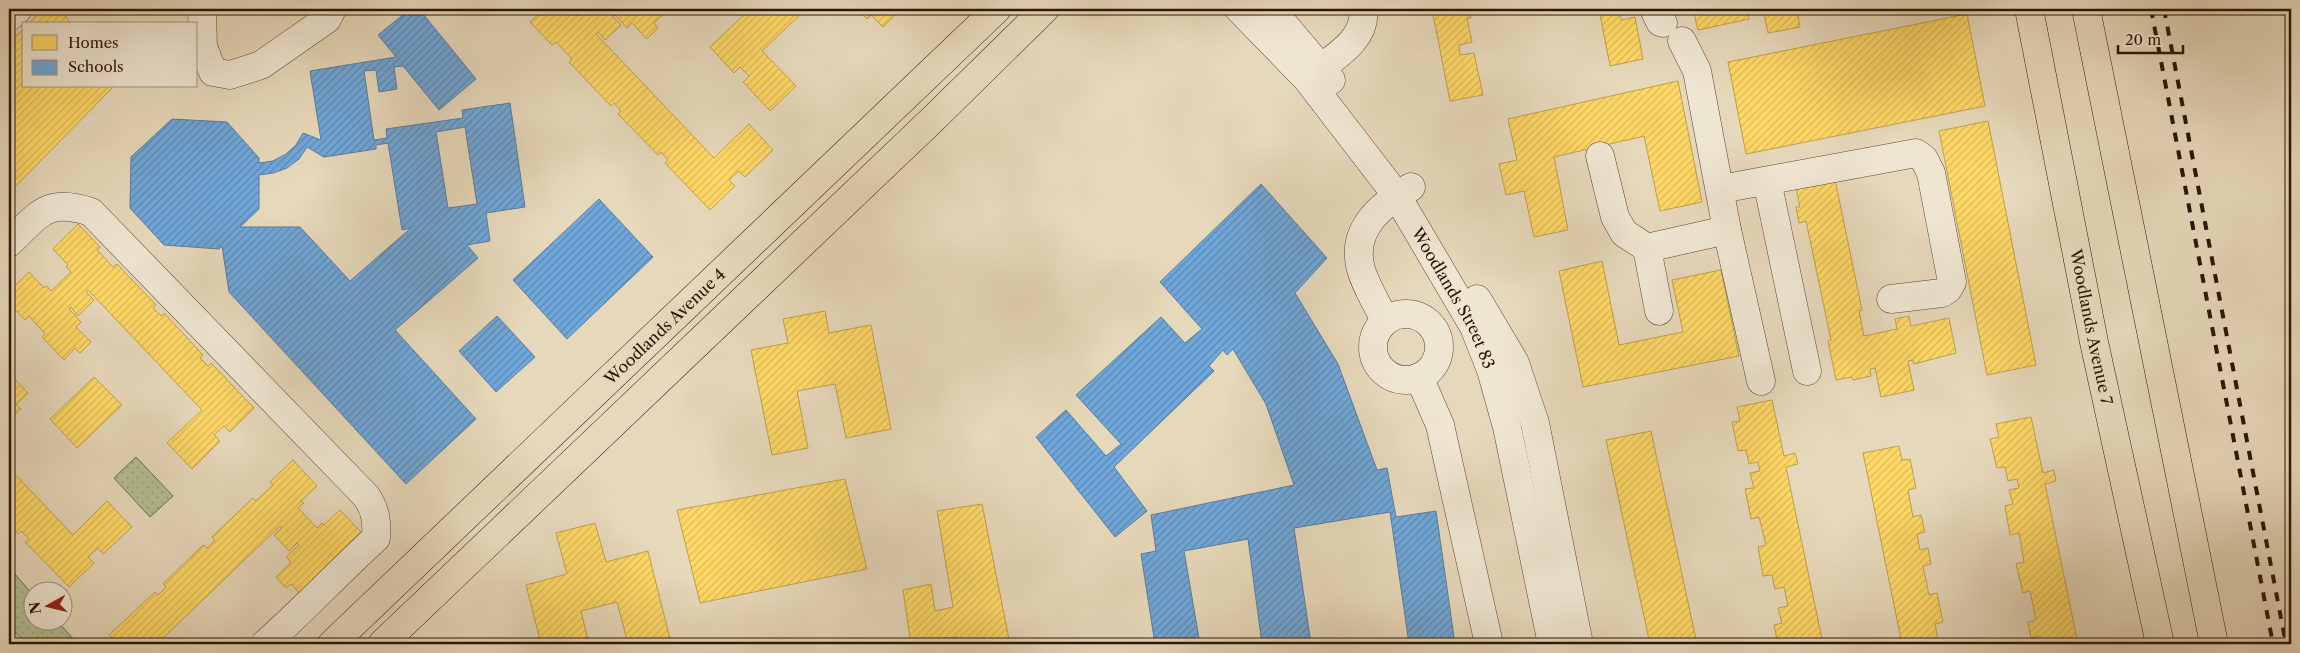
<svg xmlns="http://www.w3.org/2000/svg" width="2300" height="653" viewBox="0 0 2300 653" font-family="'Libre Caslon Text',serif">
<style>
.grass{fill:url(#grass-dots);stroke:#706a4c}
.homes{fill:url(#homes-hatch);stroke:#c09e4a}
.schools{fill:url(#schools-hatch);stroke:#5b7c9c;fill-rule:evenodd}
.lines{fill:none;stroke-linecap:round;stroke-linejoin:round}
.minor-casing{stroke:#5a4534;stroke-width:29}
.major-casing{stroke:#2c1407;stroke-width:29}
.minor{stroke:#efe6d2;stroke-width:28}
.major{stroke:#e6d8ba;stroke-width:28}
.rail{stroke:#2c1407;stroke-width:4;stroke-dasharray:9 9;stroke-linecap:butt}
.labels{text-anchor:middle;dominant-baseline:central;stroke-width:5;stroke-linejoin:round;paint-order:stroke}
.street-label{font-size:16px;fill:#2c1407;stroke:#efe6d2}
</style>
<defs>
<pattern id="grass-dots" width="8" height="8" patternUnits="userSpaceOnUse" patternTransform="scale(1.25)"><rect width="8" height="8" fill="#b3bf91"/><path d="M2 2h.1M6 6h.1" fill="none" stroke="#9aa37c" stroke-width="1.8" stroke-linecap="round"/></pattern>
<pattern id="homes-hatch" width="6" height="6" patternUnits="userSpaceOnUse" patternTransform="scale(1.25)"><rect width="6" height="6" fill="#ffd966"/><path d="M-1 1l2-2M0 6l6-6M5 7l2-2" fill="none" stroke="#dbb957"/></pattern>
<pattern id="schools-hatch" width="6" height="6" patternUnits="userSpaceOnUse" patternTransform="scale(1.25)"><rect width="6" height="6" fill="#6fa8dc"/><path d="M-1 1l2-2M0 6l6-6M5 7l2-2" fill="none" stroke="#5b88b0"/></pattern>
</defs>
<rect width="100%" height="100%" fill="#e6d8ba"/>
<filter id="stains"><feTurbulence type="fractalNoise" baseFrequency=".004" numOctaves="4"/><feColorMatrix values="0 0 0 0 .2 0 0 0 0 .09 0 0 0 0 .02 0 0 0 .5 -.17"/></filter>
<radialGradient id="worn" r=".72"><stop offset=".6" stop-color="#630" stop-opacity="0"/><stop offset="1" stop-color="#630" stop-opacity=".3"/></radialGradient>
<g class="grass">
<polygon points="136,457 173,496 150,517 114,478"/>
<polygon points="9,567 32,594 32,620 57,621 78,644 27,644 9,625"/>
</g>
<g class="homes">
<polygon points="43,9 60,9 71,24 28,24"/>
<polygon points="544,9 567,9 579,16 586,9 663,9 666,12 654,23 658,28 647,39 632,23 627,28 615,15 613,17 621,25 605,40 598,32 596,34 714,158 749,124 773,150 745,177 739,171 729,180 735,186 710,210 665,163 668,160 661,152 658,155 618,114 621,111 614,103 611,106 569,62 572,59 556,42 552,45 530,22"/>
<polygon points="750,9 806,9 762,51 796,86 770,111 743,82 749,76 740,67 734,73 710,47"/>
<polygon points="857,9 901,9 883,27 871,15 867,19"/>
<polygon points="1432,9 1469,9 1471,18 1467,18 1472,42 1459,45 1460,55 1474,53 1483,95 1450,101"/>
<polygon points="1599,9 1622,9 1618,9 1621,20 1635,17 1643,59 1610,66"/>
<polygon points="1693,9 1747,9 1749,19 1698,30"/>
<polygon points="1763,9 1797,9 1800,27 1768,33"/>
<polygon points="2229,9 2255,9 2251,13 2244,15 2238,15"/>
<polygon points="1967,14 1985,106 1746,154 1728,62"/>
<polygon points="24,28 24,86 114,86 9,193 9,43"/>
<polygon points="1678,81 1702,202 1660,211 1644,136 1554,157 1568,230 1534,237 1524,191 1506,195 1499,164 1517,160 1508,119"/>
<polygon points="1988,121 2036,365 1987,375 1939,131"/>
<polygon points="1834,175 1862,310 1859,311 1864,336 1897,329 1895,319 1909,316 1911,326 1949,318 1956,353 1914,364 1913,360 1908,361 1914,390 1881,397 1875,368 1870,369 1871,376 1853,380 1852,377 1836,380 1828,341 1831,340 1806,221 1799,223 1796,207 1800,207 1795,183"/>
<polygon points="78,224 100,247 97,250 113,267 117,264 156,305 153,308 161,316 164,313 203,355 200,358 208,366 211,363 254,408 230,432 224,426 214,435 220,441 192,469 167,443 202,410 88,290 86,292 94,300 78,316 71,307 69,309 81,322 76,327 91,342 80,353 75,348 64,360 42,337 45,334 29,316 25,320 9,303 9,292 29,272 44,288 47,286 51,291 71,272 66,267 68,265 53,249"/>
<polygon points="1602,261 1619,345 1683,332 1672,280 1721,270 1739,356 1583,387 1559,271"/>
<polygon points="825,311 829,333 871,325 891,429 846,438 835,384 797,391 808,448 772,455 751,350 788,343 783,319"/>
<polygon points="9,373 28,393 16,405 21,409 9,420"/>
<polygon points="94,377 122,405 77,448 50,419"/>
<polygon points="1772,400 1784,456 1795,453 1798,464 1786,467 1823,644 1778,644 1774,625 1782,623 1778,608 1788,606 1784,587 1775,589 1772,575 1763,576 1758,547 1766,545 1759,517 1751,519 1745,489 1754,488 1750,473 1760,471 1758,462 1749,464 1746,450 1738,451 1732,422 1740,421 1737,407"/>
<polygon points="2031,417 2043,473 2054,470 2056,481 2045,484 2078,644 2041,644 2039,636 2031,638 2028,622 2036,620 2030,591 2023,593 2016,564 2024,562 2019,533 2010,535 2005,506 2013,504 2009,490 2019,488 2017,479 2008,481 2005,467 1997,468 1990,439 1999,437 1996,424"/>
<polygon points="1651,431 1697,644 1650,644 1606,440"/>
<polygon points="1899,446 1902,460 1910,459 1916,488 1908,490 1913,517 1921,515 1925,532 1917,534 1920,550 1928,548 1931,564 1923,566 1929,595 1937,593 1943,622 1935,624 1939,644 1902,644 1863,453"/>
<polygon points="293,460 317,486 301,501 304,503 298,508 317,528 322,523 324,525 340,510 365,536 339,555 322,571 325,574 302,596 291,584 286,588 276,577 291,562 286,557 299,545 297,543 289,551 274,535 282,527 280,526 161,640 166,644 118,644 109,635 155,592 158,595 166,587 163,584 203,545 207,548 215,540 212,537 253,498 256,501 273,485 270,482"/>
<polygon points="9,468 73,535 107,501 132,527 103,554 98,548 88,557 94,563 69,587 25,542 29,539 21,531 18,534 9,524"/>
<polygon points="845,479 867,569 700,603 677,510"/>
<polygon points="982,504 1010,644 959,644 958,637 937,639 937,644 911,644 903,590 931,584 935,611 953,607 937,511"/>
<polygon points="595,523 606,562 648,551 670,639 649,644 628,644 617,602 581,611 589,644 541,644 526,585 567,574 556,533"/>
<polygon points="9,627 18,637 10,644 9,644"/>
</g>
<g class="schools">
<path d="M410,9H419L476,79L439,110L403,66L394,67L397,89L379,92L376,70L364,71L374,140L387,138L386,129L463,118L462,110L510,103L525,207L486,213L490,241L467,245L478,258L395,330L476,419L406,484L229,292L222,246L219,249L164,245L130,208L131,157L172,119L227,122L259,158V163L273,161L286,154L296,145L303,133L321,140L310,71L396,57L378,35ZM465,127L477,204L448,208L436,132ZM388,143L402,230L411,228L350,281L300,227H240L259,209V175L273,173L287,168L299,159L307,147L324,157L376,149V145Z"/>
<polygon points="1261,184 1327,258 1295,293 1338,364 1377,470 1387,468 1396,517 1436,511 1455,644 1409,644 1390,512 1294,528 1311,644 1262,644 1248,539 1184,551 1200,644 1155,644 1141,554 1156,551 1151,515 1294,485 1266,404 1233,349 1227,355 1223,350 1209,366 1214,371 1114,467 1147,511 1115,537 1036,437 1066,410 1106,456 1121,444 1076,395 1161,317 1185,343 1202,329 1160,282"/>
<polygon points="599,199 653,257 567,339 513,280"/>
<polygon points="497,316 535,357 496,392 459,351"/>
</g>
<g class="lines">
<g class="minor-casing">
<g id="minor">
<polyline points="202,9 203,47 213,72 230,75 261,65 327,19 332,9"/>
<path id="s1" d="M1239,9L1307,79L1397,196L1474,327L1491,370L1507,427L1552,644"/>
<polyline points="1271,9 1331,80"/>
<polyline points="1654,9 1660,22 1663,23"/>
<polyline points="9,17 18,9"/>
<polyline points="1682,41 1697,71 1727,230 1761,381"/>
<path d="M1308,78C1329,60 1368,41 1363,9"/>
<polyline points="1600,156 1615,217 1624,233 1647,248 1659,311"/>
<polyline points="1767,181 1807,371"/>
<polyline points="1721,189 1916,153 1924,159 1931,173 1952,282 1948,289 1942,293 1891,299"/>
<path d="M9,243C39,215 46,197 91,212L366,496C376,510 377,522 376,538C338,573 303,610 265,644"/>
<polyline points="1647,248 1727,230"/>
<polyline points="1477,299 1515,363 1535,423 1579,644"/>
<circle cx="1406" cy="347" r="33"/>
<path d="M1385,321C1378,305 1363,282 1360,265C1352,227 1383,204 1411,187"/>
<polyline points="1419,377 1440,425 1489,644"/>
</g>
</g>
<g class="major-casing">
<g id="major">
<path id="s2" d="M2029,9L2094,342L2160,644"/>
<polyline points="2086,9 2214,644"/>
<path id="s3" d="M332,644L997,9"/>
<polyline points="382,644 933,119 1045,9"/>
</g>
</g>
<use href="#minor" class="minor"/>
<use href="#major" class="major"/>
<g class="rail">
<polyline points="2151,9 2273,644"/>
<polyline points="2164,9 2286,644"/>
</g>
</g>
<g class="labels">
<g class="street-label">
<text stroke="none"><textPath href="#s1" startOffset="362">Woodlands Street 83</textPath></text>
<text stroke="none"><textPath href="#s3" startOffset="460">Woodlands Avenue 4</textPath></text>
<text stroke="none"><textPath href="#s2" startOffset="324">Woodlands Avenue 7</textPath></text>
</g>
</g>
<rect width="2300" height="653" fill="none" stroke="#e6d8ba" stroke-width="30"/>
<rect x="10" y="10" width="2280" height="633" fill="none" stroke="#2c1407" stroke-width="2.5"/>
<rect x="15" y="15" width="2270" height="623" fill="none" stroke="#2c1407"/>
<rect x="22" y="22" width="175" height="65" fill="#efe6d2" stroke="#a19281"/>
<rect x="32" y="35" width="25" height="15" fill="#ffd966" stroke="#a19281"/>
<text x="68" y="48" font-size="15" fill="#2c1407">Homes</text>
<rect x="32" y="60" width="25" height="15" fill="#6fa8dc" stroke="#a19281"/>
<text x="68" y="72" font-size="15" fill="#2c1407">Schools</text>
<g transform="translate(48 606) rotate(262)"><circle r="24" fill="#efe6d2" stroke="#a19281"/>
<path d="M0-4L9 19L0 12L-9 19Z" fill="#8f2418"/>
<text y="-8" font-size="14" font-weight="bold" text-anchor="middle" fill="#2c1407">N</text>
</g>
<path d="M2118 45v8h65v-8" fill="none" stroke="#2c1407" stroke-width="2.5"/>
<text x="2125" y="45" font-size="15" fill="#2c1407" stroke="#efe6d2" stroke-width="4" paint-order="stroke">20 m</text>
<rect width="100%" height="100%" filter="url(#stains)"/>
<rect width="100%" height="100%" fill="url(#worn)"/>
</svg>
